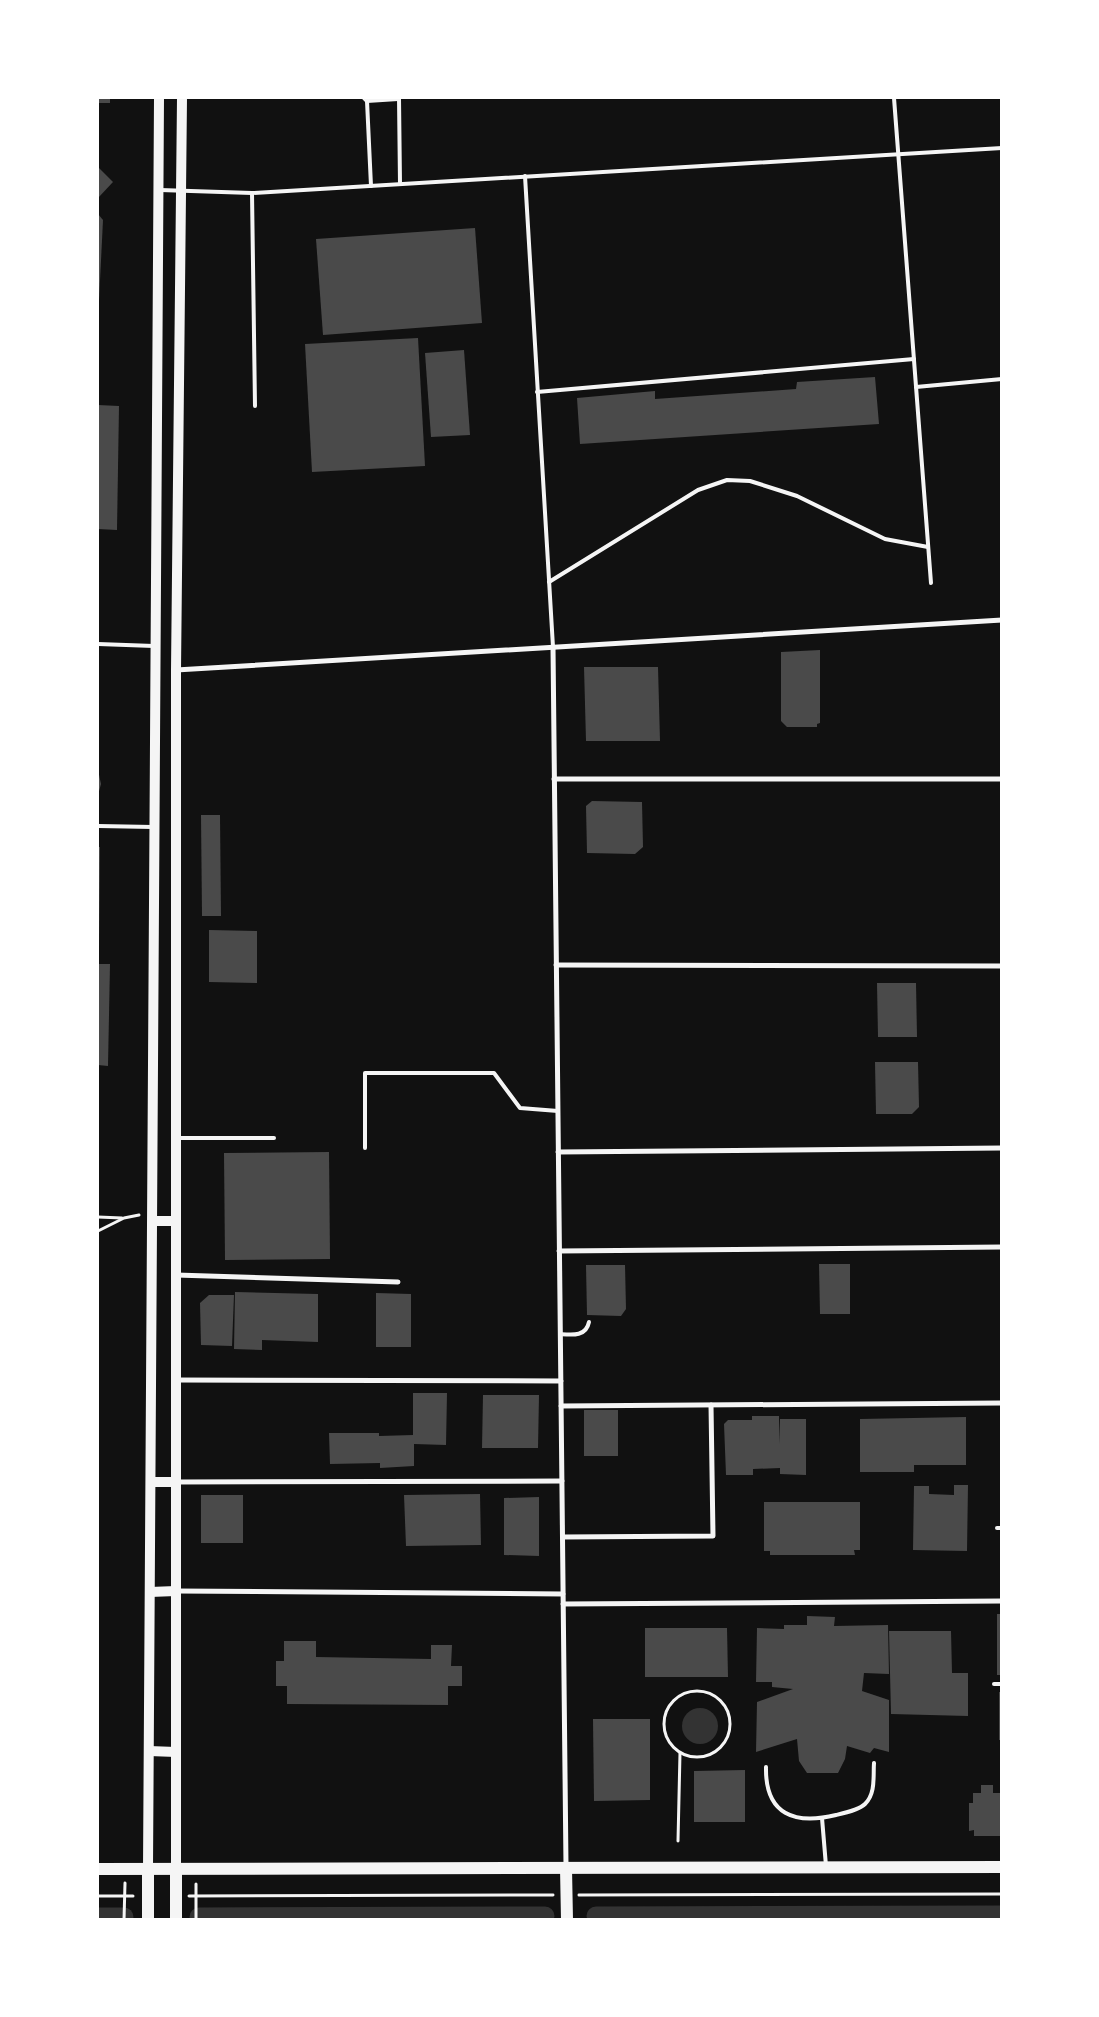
<svg xmlns="http://www.w3.org/2000/svg" width="1099" height="2017" viewBox="0 0 1099 2017" font-family="'Noto Sans',sans-serif">
<style>
.water{fill:#333}
.lines{fill:none;stroke-linecap:round;stroke-linejoin:round}
.canal{stroke:#333;stroke-width:19}
.building{fill:#4a4a4a}
.path{stroke:#f5f5f5;stroke-width:3}
.service{stroke:#f5f5f5;stroke-width:4}
.minor{stroke:#f5f5f5;stroke-width:5}
.secondary{stroke:#f5f5f5;stroke-width:10}
.primary{stroke:#f5f5f5;stroke-width:12}
</style>
<rect width="100%" height="100%" fill="#111"/>
<circle class="water" cx="700" cy="1726" r="18"/>
<g class="lines">
<g class="canal">
<polyline points="596,1916 1002,1915"/>
<polyline points="98,1917 124,1917"/>
<polyline points="199,1917 545,1916"/>
</g>
</g>
<g class="building">
<rect x="98" y="98" width="12" height="5"/>
<polygon points="98,167 113,182 98,198"/>
<polygon points="98,214 103,220 99,301 98,301"/>
<polygon points="475,228 482,323 323,335 316,239"/>
<polygon points="418,338 425,466 312,472 305,344"/>
<polygon points="464,350 470,435 431,437 425,353"/>
<polygon points="875,377 879,424 580,444 577,398 655,391 655,399 796,389 797,382"/>
<polygon points="98,405 119,406 117,530 98,529"/>
<polygon points="820,650 820,723 817,724 817,727 787,727 781,721 781,652"/>
<polygon points="584,667 658,667 660,741 586,741"/>
<polygon points="98,770 101,784 98,795"/>
<polygon points="592,801 642,802 643,847 635,854 587,853 586,806"/>
<polygon points="201,815 220,815 221,916 202,916"/>
<polygon points="98,847 100,847 99,949 98,949"/>
<polygon points="209,930 257,931 257,983 209,982"/>
<polygon points="98,964 110,964 108,1066 98,1065"/>
<polygon points="877,983 916,983 917,1037 878,1037"/>
<polygon points="875,1062 918,1062 919,1107 912,1114 876,1114"/>
<polygon points="329,1152 330,1259 225,1260 224,1153"/>
<polygon points="819,1264 850,1264 850,1314 820,1314"/>
<polygon points="586,1265 625,1265 626,1309 621,1316 587,1315"/>
<polygon points="235,1292 318,1294 318,1342 262,1340 262,1350 234,1349"/>
<polygon points="376,1293 411,1294 411,1347 376,1347"/>
<polygon points="209,1295 234,1295 232,1346 201,1345 200,1303"/>
<polygon points="413,1393 447,1393 446,1445 414,1444 414,1466 380,1468 380,1463 330,1464 329,1433 379,1433 379,1436 413,1435"/>
<polygon points="483,1395 539,1395 538,1448 482,1448"/>
<rect x="584" y="1410" width="34" height="46"/>
<polygon points="752,1416 779,1416 779,1444 780,1419 806,1419 806,1475 780,1474 780,1468 753,1469 753,1475 726,1475 724,1424 728,1420 752,1420"/>
<polygon points="966,1417 966,1465 914,1465 914,1472 860,1472 860,1419"/>
<polygon points="954,1485 968,1485 967,1551 913,1550 914,1486 929,1486 929,1494 954,1495"/>
<polygon points="480,1494 481,1545 406,1546 404,1495"/>
<rect x="201" y="1495" width="42" height="48"/>
<polygon points="539,1497 539,1556 504,1555 504,1498"/>
<polygon points="764,1502 860,1502 860,1550 854,1550 855,1555 770,1555 770,1551 764,1551"/>
<rect x="997" y="1614" width="5" height="61"/>
<polygon points="807,1616 835,1617 834,1626 888,1625 889,1674 864,1673 862,1691 889,1700 889,1752 874,1748 870,1753 847,1746 845,1759 838,1773 807,1773 799,1761 797,1739 756,1752 757,1702 793,1689 772,1687 772,1682 756,1682 757,1628 784,1629 784,1625 807,1625"/>
<polygon points="645,1628 727,1628 728,1677 645,1677"/>
<polygon points="889,1631 951,1631 952,1673 968,1673 968,1716 891,1714"/>
<polygon points="284,1641 316,1641 316,1657 431,1659 431,1645 452,1645 451,1666 462,1666 462,1686 448,1686 448,1705 287,1704 287,1686 276,1686 276,1661 284,1661"/>
<rect x="999" y="1692" width="3" height="48"/>
<polygon points="593,1719 650,1719 650,1800 594,1801"/>
<polygon points="745,1770 745,1822 694,1822 694,1771"/>
<polygon points="981,1785 993,1785 993,1793 1002,1793 1001,1836 974,1836 974,1830 969,1831 969,1803 973,1803 973,1793 981,1793"/>
</g>
<g class="lines">
<g class="path">
<polyline points="98,1217 122,1218"/>
<polyline points="98,1231 124,1218 139,1215"/>
<circle cx="697" cy="1724" r="33"/>
<polyline points="678,1841 680,1753"/>
<polyline points="196,1884 196,1920"/>
<polyline points="579,1895 1002,1894"/>
<polyline points="98,1896 133,1896"/>
<polyline points="189,1896 553,1895"/>
<polyline points="124,1920 125,1883"/>
</g>
<g class="service">
<polyline points="364,98 367,101 371,186"/>
<polyline points="399,98 400,184"/>
<polyline points="894,98 931,583"/>
<polyline points="367,101 398,99"/>
<polyline points="525,176 553,647"/>
<polyline points="160,190 252,193 1002,148"/>
<polyline points="252,193 255,406"/>
<polyline points="916,387 1002,379"/>
<polyline points="537,392 914,359"/>
<polyline points="549,582 698,490 727,480 750,481 797,496 885,539 928,547"/>
<polyline points="98,644 154,646"/>
<polyline points="98,826 153,827"/>
<polyline points="176,1138 274,1138"/>
<polyline points="365,1148 365,1073 494,1073 520,1108 558,1111"/>
<path d="M560,1334C572,1335 586,1337 589,1322"/>
<polyline points="997,1528 1002,1528"/>
<polyline points="994,1684 1002,1684"/>
<path d="M766,1767C765,1815 795,1825 836,1815C845,1813 859,1810 865,1804C876,1793 873,1776 874,1763"/>
<polyline points="822,1818 826,1866"/>
</g>
<g class="minor">
<polyline points="553,647 566,1866"/>
<polyline points="176,670 1002,620"/>
<polyline points="554,779 1002,779"/>
<polyline points="556,965 1002,966"/>
<polyline points="558,1152 1002,1148"/>
<polyline points="559,1251 1002,1247"/>
<polyline points="176,1275 398,1282"/>
<polyline points="176,1380 561,1381"/>
<polyline points="561,1406 1002,1403"/>
<polyline points="176,1482 562,1481"/>
<polyline points="563,1537 713,1536 711,1405"/>
<polyline points="176,1591 563,1594"/>
<polyline points="563,1604 1002,1601"/>
</g>
<g class="secondary">
<polyline points="153,1221 176,1221"/>
<polyline points="151,1482 176,1482"/>
<polyline points="150,1592 176,1591"/>
<polyline points="149,1751 176,1752"/>
<polyline points="148,1869 159,98"/>
<polyline points="176,1869 176,670 182,98"/>
</g>
<g class="primary">
<polyline points="566,1868 567,1920"/>
<polyline points="98,1869 1002,1867"/>
<polyline points="176,1869 176,1920"/>
<polyline points="148,1920 148,1869"/>
</g>
</g>
<rect width="1099" height="2017" fill="none" stroke="#ffffff" stroke-width="198"/>
</svg>
